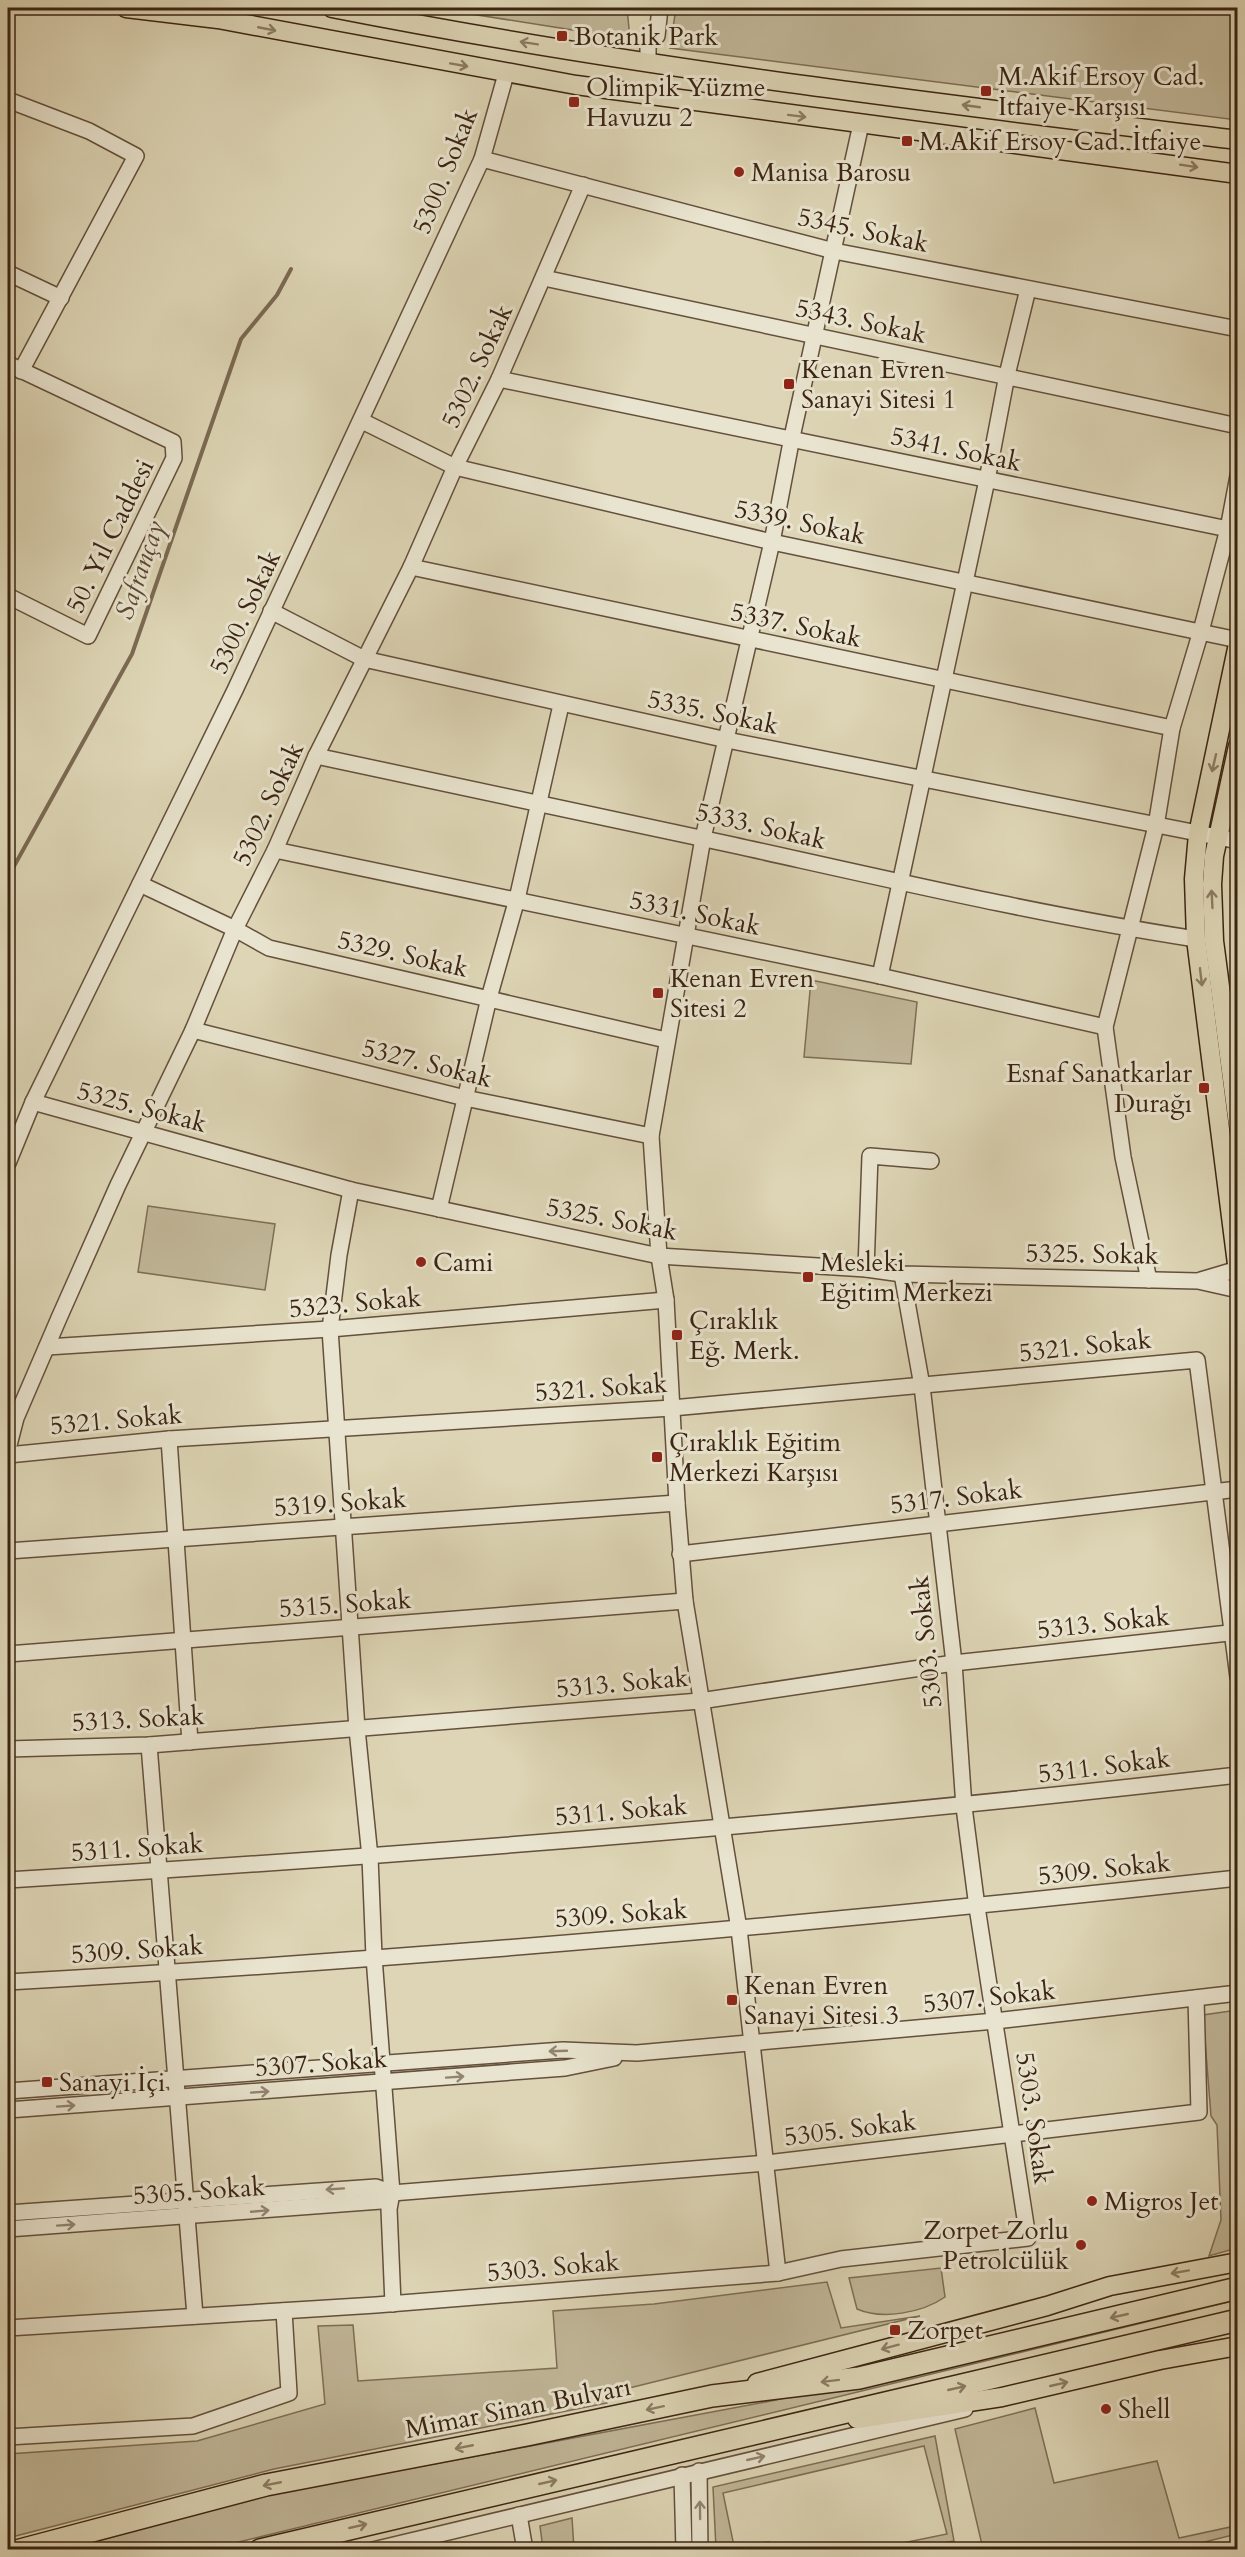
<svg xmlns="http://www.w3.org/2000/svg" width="1245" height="2557" viewBox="0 0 1245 2557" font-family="Cardo,serif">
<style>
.green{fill:#c1b799;stroke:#7e6e56;stroke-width:1.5}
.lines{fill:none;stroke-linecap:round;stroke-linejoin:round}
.stream{stroke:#7b6a53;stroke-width:4}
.minor-casing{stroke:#64503c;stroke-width:18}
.major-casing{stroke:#3b2413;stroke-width:21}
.highway-casing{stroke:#3b2413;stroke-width:24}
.minor{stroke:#e9e4cf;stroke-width:15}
.major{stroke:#ddd5b5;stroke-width:18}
.highway{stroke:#ddd5b5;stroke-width:21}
.oneway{stroke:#8c7c64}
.oneway2{stroke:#928471}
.poi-dot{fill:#8f2418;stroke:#e9e4cf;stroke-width:2}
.labels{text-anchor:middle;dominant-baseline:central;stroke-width:6;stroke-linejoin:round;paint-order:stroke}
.poi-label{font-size:26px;fill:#3b2413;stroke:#e9e4cf;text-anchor:start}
.street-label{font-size:26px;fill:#3b2413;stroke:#e9e4cf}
.water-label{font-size:27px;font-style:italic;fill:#5b4733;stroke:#e9e4cf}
</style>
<rect width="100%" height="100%" fill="#ddd5b5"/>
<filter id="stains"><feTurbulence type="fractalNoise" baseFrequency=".00333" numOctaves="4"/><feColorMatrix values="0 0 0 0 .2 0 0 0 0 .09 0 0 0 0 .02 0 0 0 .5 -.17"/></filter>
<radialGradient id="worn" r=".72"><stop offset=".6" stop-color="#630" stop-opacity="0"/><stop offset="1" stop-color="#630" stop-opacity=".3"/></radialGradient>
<g class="green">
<polygon points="461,8 627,8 630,39 471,14"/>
<polygon points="676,8 1237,8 1237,120 670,48"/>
<polygon points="811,980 917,1002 911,1064 804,1057"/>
<polygon points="148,1206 275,1224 265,1290 138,1272"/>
<polygon points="1237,2010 1237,2248 1209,2256 1221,2220 1217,2125 1211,2116 1203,2015"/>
<path d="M941,2268L945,2297C922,2313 882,2320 857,2309L849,2278Z"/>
<polygon points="827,2282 841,2328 920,2316 605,2394 607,2403 274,2469 8,2538 8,2454 197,2441 325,2404 318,2326 353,2325 358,2381 557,2368 553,2311 654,2304"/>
<polygon points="1237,2291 1237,2300 210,2549 63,2550 268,2495 776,2400"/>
<polygon points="1035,2408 1054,2483 1157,2461 1179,2538 1235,2526 1237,2534 1176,2549 983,2549 955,2429"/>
<polygon points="935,2436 954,2541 911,2549 873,2549 947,2534 924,2446 723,2493 734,2546 769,2542 771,2549 716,2549 713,2487"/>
<polygon points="572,2518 574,2549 543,2549 540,2526"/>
</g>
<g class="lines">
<polyline class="stream" points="8,877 132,654 241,339 277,295 291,269"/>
<g class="minor-casing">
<g id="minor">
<polyline points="648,61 648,45 657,36 660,8"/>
<polyline points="8,100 89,131 136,156 21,371"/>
<polyline points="482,159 834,251 1238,329"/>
<polyline points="8,273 61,298"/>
<polyline points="544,278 1238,426"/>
<polyline points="8,364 173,442 174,458 88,636 8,596"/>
<polyline points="499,379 1228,529 1238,535"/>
<polyline points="362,421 455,467 772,542 1238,640"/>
<polyline points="411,567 1172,728"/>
<polyline points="271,611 364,659 727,740 1238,841"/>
<path d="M316,756C455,785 594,814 733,845C887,879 1040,915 1196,939"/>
<polyline points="275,850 880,976 1105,1027"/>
<polyline points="140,884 235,929 269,948 666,1040"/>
<polyline points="880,976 987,480 1007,375 1028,289"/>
<polyline points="193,1030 465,1098 651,1136"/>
<polyline points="33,1102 351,1190 659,1256 866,1269 902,1274 1198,1281 1238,1290"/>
<polyline points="8,1163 33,1102 235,690 482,159 506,74"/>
<polyline points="351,1190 339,1255 330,1329 357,1729 370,1857 374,1957 392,2193 389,2209 393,2304"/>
<polyline points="439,1209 489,998 517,899 561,705"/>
<polyline points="866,1269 870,1156 931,1161"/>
<polyline points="1149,1280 1123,1157 1105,1027 1156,826 1172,728 1201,631 1228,529 1238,476"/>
<polyline points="1201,1280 1238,1269"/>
<polyline points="47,1347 330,1329 666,1300"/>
<polyline points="169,1439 190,1742"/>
<polyline points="8,1449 16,1418 59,1318 118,1185 193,1030 235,929 275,850 316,756 411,567 455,467 499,379 583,185"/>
<polyline points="8,1455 169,1439 672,1408 1197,1360 1238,1677"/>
<polyline points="8,1551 677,1503"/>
<polyline points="680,1554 1238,1489"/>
<polyline points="8,1654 685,1601"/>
<polyline points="149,1745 195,2316"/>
<polyline points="8,1749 149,1745 700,1701 954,1663 1238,1632"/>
<path d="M8,1880C418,1855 829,1822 1238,1775"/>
<path d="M8,1982C418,1959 829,1923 1238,1878"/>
<polyline points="8,2091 563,2050 637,2053 995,2021 1238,1993"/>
<polyline points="8,2110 565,2068 614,2058"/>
<polyline points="8,2213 376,2187 392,2193 767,2163 1199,2112 1196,1998"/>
<polyline points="8,2229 381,2201 392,2193"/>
<polyline points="778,2273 739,1929 685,1601 677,1503 666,1300 659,1256 651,1136 703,838 772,542 792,437 861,124"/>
<polyline points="8,2328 376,2305 778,2273 841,2259 1028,2238 977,1907 964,1807 954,1663 922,1386 902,1274"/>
<polyline points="8,2437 193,2426 289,2393 284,2311"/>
<polyline points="699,2471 700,2550"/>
<polyline points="682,2475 684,2550"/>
<polyline points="519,2515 525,2550"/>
<polyline points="373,2550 965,2409"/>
</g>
</g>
<g class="major-casing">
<g id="major">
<polyline points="126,8 218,19 576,85 1238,174"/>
<path d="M332,8C631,67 935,103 1238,140"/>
<polyline points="1238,644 1198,834 1194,879 1196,939 1238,1272"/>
<polyline points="1238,746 1214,856 1212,884 1214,941 1238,1124"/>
<polyline points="757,2383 1047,2306 1110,2286 1238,2262"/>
<polyline points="857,2419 1002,2397 1160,2360 1238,2346"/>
</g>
</g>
<g class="highway-casing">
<g id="highway">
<polyline points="20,2550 266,2485 527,2435 712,2396 859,2378 1238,2288"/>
<polyline points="260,2550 1238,2320"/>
</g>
</g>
<use href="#minor" class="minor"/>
<use href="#major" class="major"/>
<use href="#highway" class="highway"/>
</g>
<defs><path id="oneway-shaft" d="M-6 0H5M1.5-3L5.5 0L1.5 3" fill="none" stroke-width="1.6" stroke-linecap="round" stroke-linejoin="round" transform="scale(1.5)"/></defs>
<g class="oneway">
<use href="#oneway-shaft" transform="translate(267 29) rotate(11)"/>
<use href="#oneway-shaft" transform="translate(529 43) rotate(-171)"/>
<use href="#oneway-shaft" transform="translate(459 65) rotate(10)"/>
<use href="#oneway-shaft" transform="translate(971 106) rotate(-172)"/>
<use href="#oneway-shaft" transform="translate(797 116) rotate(7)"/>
<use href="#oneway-shaft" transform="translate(1189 166) rotate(9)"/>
<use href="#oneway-shaft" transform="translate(1214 763) rotate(103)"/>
<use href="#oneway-shaft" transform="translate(1212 899) rotate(-93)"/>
<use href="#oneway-shaft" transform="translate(1201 977) rotate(83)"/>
<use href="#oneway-shaft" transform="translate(1180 2272) rotate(170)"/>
<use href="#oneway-shaft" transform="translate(1119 2316) rotate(167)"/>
<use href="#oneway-shaft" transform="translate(890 2347) rotate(165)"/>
<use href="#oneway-shaft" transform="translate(830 2381) rotate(173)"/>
<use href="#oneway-shaft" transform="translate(1059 2384) rotate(-13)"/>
<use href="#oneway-shaft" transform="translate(957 2388) rotate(-13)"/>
<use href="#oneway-shaft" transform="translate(655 2408) rotate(168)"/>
<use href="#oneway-shaft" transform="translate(464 2447) rotate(169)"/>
<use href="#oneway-shaft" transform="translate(548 2482) rotate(-13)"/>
<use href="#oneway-shaft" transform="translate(272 2484) rotate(169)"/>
<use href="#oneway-shaft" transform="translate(358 2526) rotate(-13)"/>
</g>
<g class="oneway2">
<use href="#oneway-shaft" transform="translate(558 2051) rotate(178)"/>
<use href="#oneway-shaft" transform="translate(455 2077) rotate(-4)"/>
<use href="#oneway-shaft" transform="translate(260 2092) rotate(-4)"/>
<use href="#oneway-shaft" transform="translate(66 2106) rotate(-4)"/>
<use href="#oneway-shaft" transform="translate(335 2189) rotate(176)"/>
<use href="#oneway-shaft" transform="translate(260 2211) rotate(-5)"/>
<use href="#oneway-shaft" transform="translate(66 2225) rotate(-4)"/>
<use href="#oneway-shaft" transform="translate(756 2458) rotate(-13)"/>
<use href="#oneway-shaft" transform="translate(700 2510) rotate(-91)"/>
</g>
<g class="poi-dot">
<rect x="556" y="30" width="12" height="12" rx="3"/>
<rect x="980" y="85" width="12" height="12" rx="3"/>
<rect x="568" y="96" width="12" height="12" rx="3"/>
<rect x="901" y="135" width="12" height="12" rx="3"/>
<circle cx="739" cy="172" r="6"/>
<rect x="783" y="378" width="12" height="12" rx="3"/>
<rect x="652" y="987" width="12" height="12" rx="3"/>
<rect x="1198" y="1082" width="12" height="12" rx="3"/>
<circle cx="421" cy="1262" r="6"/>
<rect x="802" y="1271" width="12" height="12" rx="3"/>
<rect x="671" y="1329" width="12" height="12" rx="3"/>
<rect x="651" y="1451" width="12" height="12" rx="3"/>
<rect x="726" y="1994" width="12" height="12" rx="3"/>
<rect x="41" y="2076" width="12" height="12" rx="3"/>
<circle cx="1092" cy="2201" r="6"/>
<circle cx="1081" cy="2245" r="6"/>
<rect x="889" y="2324" width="12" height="12" rx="3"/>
<circle cx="1106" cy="2409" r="6"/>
</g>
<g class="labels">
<g class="poi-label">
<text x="574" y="36">Botanik Park</text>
<text x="998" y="76">M.Akif Ersoy Cad.<tspan x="998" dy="30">İtfaiye Karşısı</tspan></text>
<text x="586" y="87">Olimpik Yüzme<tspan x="586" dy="30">Havuzu 2</tspan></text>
<text x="919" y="141">M.Akif Ersoy Cad. İtfaiye</text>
<text x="751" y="172">Manisa Barosu</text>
<text x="801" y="369">Kenan Evren<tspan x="801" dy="30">Sanayi Sitesi 1</tspan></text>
<text x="670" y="978">Kenan Evren<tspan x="670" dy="30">Sitesi 2</tspan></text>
<text x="1192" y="1073" text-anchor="end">Esnaf Sanatkarlar<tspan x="1192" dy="30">Durağı</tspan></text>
<text x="433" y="1262">Cami</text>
<text x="820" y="1262">Mesleki<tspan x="820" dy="30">Eğitim Merkezi</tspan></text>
<text x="689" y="1320">Çıraklık<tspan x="689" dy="30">Eğ. Merk.</tspan></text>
<text x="669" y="1442">Çıraklık Eğitim<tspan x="669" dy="30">Merkezi Karşısı</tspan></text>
<text x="744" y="1985">Kenan Evren<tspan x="744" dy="30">Sanayi Sitesi 3</tspan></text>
<text x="59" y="2082">Sanayi İçi</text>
<text x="1104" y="2201">Migros Jet</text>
<text x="1069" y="2230" text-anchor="end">Zorpet Zorlu<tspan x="1069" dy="30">Petrolcülük</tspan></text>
<text x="907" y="2330">Zorpet</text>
<text x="1118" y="2409">Shell</text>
</g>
<g class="street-label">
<text transform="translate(445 171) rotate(-68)">5300. Sokak</text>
<text transform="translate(863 230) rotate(12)">5345. Sokak</text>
<text transform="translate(861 321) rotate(12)">5343. Sokak</text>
<text transform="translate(477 366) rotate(-65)">5302. Sokak</text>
<text transform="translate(956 449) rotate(12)">5341. Sokak</text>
<text transform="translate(800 522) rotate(12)">5339. Sokak</text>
<text transform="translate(110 536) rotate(-64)">50. Yıl Caddesi</text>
<text transform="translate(245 612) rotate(-65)">5300. Sokak</text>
<text transform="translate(796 625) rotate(12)">5337. Sokak</text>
<text transform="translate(713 712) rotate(12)">5335. Sokak</text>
<text transform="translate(268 804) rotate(-65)">5302. Sokak</text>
<text transform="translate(761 826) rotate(13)">5333. Sokak</text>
<text transform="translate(695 913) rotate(12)">5331. Sokak</text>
<text transform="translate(403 954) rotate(13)">5329. Sokak</text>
<text transform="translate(427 1063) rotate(14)">5327. Sokak</text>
<text transform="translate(142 1107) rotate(15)">5325. Sokak</text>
<text transform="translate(612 1219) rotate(11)">5325. Sokak</text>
<text transform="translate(1092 1254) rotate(1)">5325. Sokak</text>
<text transform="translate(355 1303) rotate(-5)">5323. Sokak</text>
<text transform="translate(1085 1346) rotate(-6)">5321. Sokak</text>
<text transform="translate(601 1388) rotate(-4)">5321. Sokak</text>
<text transform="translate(116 1420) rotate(-5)">5321. Sokak</text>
<text transform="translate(956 1497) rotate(-7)">5317. Sokak</text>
<text transform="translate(340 1503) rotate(-4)">5319. Sokak</text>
<text transform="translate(345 1604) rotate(-4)">5315. Sokak</text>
<text transform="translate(1103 1623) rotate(-6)">5313. Sokak</text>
<text transform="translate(926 1642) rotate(-96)">5303. Sokak</text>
<text transform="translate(622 1683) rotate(-5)">5313. Sokak</text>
<text transform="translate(138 1719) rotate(-3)">5313. Sokak</text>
<text transform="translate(1104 1766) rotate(-7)">5311. Sokak</text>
<text transform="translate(621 1811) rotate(-5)">5311. Sokak</text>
<text transform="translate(137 1848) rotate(-4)">5311. Sokak</text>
<text transform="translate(1104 1869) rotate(-6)">5309. Sokak</text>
<text transform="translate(621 1914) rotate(-4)">5309. Sokak</text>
<text transform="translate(137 1950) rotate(-4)">5309. Sokak</text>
<text transform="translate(989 1997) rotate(-6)">5307. Sokak</text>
<text transform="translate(321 2063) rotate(-4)">5307. Sokak</text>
<text transform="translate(1034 2118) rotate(82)">5303. Sokak</text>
<text transform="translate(850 2129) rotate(-7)">5305. Sokak</text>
<text transform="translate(199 2191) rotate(-4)">5305. Sokak</text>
<text transform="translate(553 2267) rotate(-5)">5303. Sokak</text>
<text transform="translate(518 2408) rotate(-11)">Mimar Sinan Bulvarı</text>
</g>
<g class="water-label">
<text transform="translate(140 570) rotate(-71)">Safrançay</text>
</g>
</g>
<rect width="1245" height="2557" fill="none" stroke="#ddd5b5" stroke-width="30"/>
<rect x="9" y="9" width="1227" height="2539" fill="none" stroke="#3b2413" stroke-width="3"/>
<rect x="15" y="15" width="1215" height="2527" fill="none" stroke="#3b2413" stroke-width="1.5"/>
<rect width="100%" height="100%" filter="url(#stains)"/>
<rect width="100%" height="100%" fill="url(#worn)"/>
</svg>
